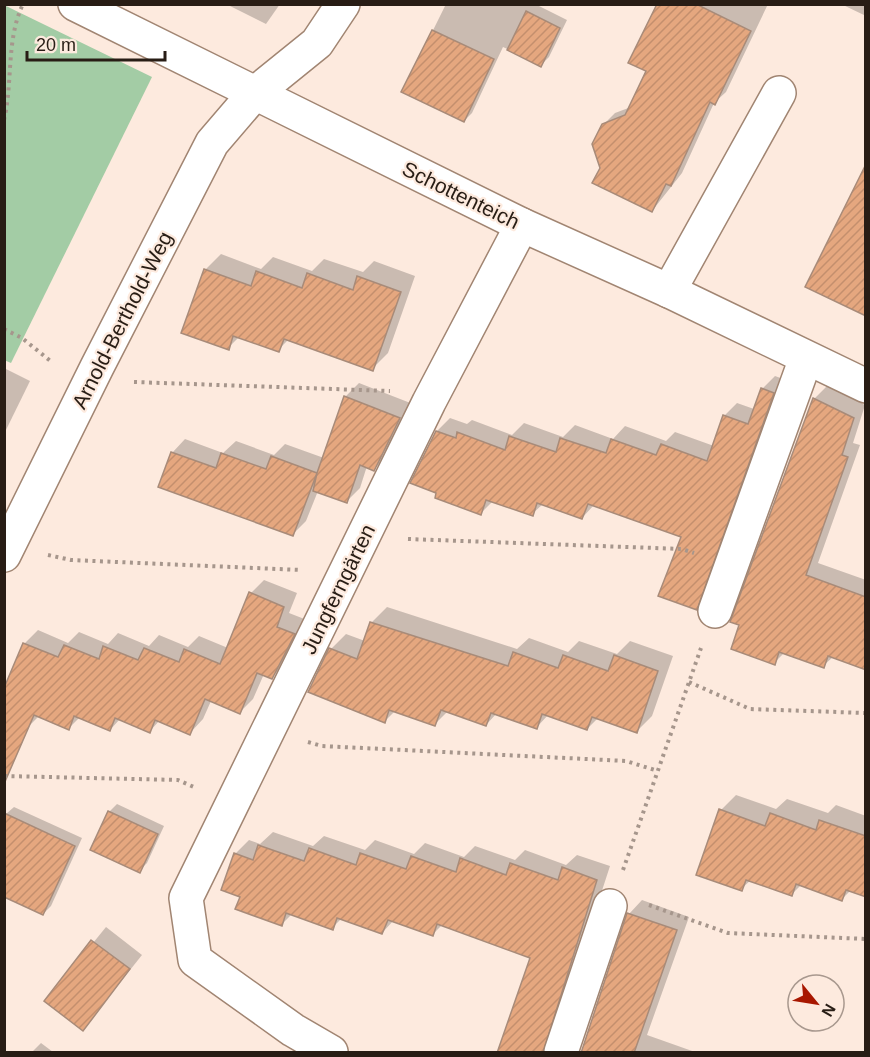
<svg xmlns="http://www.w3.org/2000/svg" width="870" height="1057" viewBox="0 0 870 1057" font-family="Arial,sans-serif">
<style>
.park{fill:#a3cca5}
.shadow{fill:#0003}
.building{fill:url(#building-hatch);stroke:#a88b79;stroke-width:1.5}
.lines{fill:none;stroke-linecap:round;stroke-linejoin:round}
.minor-casing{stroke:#a18572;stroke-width:36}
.path{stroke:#a6968c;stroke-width:4;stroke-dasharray:3 4.5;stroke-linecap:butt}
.minor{stroke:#fff;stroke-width:33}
.labels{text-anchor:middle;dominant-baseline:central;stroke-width:4.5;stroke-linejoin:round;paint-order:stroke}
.street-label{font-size:21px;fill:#281d15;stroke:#fdeade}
</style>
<defs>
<pattern id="building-hatch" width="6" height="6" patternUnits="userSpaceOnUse" patternTransform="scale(1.5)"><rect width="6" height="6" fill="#e5a77f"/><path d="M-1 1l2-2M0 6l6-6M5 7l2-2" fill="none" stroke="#c48f6d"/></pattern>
</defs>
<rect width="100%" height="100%" fill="#fdeade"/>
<polygon class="park" points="4,5 152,77 11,363 4,360"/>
<g class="shadow">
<polygon points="226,4 280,4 266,24"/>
<polygon points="446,4 535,4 567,20 549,57 541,65 503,47 472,113 464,121 403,91"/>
<polygon points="659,4 768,4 726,92 714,103 682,173 652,211 601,168 603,125 615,113 631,107 648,71"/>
<polygon points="841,4 866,4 866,16"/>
<polygon points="221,254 261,269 273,257 312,271 324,259 363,272 374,261 415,276 388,353 372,369 289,339 278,350 240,336 228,348 205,270"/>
<polygon points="4,368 30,381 4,434"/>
<polygon points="775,376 786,380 710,595 696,608 683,536 594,505 582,518 543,504 532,514 493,501 481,513 412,483 437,431 450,418 467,424 472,420 512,435 524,423 563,437 575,425 613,439 625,426 666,441 675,432 714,446 724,416 737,403 754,409 762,389"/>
<polygon points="359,383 413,404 388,455 374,469 367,466 360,488 346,502 318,491 306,521 293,534 172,453 185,439 223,453 236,441 274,455 285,444 324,458 345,397"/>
<polygon points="827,386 865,405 853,443 860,445 818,563 866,580 866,668 833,657 823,666 784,653 774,663 814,399"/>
<polygon points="264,580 297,593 289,613 307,620 286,663 272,677 264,674 253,699 240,712 211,701 203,719 190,733 160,720 150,731 120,719 110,730 80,717 69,728 39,716 29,726 24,644 38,630 68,643 79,632 108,644 118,633 149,646 159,635 188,647 199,636 228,648 251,593"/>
<polygon points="387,607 517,649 529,638 568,652 579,641 617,654 630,641 673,656 652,716 637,731 598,718 587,729 548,715 537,727 497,713 486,725 448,711 435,724 395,711 384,722 331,649 346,634 365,641 372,622"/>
<polygon points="736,795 776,809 787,799 828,813 836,805 866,816 866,895 851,890 842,899 801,885 791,895 751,880 741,889 721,810"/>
<polygon points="117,804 164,826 147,863 139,871 92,849 109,812"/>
<polygon points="14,807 82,838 51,906 43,914 6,814"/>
<polygon points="273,832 313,846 324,836 365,850 375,840 414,854 425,843 464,857 475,846 515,860 525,850 566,865 577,855 610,866 556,1032 564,1052 512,1052 532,957 442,925 433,934 394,920 382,933 342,918 332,928 292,914 281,925 242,896 223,889 235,854 249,840 260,844"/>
<polygon points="642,900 689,917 647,1035 695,1052 582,1052 629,914"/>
<polygon points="106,927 142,955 83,1029 46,1001"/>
<polygon points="41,1043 53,1052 32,1052"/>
</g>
<g class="building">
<polygon points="657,4 696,4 751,31 715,105 710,102 671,186 666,184 652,212 592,183 600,168 592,144 602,124 625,115 646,71 628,63"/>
<polygon points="526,11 560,28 541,67 507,50"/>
<polygon points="432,30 494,59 464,122 401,92"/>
<polygon points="866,164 866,316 805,287"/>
<polygon points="204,269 251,286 256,271 302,288 307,273 353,290 357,276 401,292 373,371 284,339 279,352 233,336 229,350 181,333"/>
<polygon points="761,388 774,393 697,610 658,596 681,537 588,504 582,519 537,503 533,516 486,500 481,515 435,498 436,493 410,483 436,431 456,438 457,432 505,450 509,436 556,452 560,438 606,453 611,439 656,455 661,444 707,461 723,415 748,424"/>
<polygon points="344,396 400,418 374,471 360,465 347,503 313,491 317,473 293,536 158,487 171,452 216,468 221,453 266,469 271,456 317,473"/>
<polygon points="813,398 854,418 842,455 848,457 806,575 866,597 866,670 828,656 824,668 779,652 775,665 731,649 739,625 730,622"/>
<polygon points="249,592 284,607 277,627 295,634 272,679 257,673 240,714 205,699 190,735 155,720 150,733 115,718 110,731 74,716 69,730 34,715 4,784 4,688 23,643 58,657 64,645 99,659 103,646 138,660 144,648 179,662 184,649 220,664"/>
<polygon points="370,622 508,666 513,652 558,668 563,655 608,671 614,655 658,671 637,733 592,717 587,730 542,714 537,729 491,713 486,726 441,710 435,726 389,710 385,723 308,692 329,648 357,659"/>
<polygon points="719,809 765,826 770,813 816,830 819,820 866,836 866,897 846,890 842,901 796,884 792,896 746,880 742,891 696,875"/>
<polygon points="108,811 158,834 140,873 90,850"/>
<polygon points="4,813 75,846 43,915 4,897"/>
<polygon points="258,845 304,861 309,848 356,865 360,853 406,869 411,856 456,872 460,858 506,875 510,863 558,880 562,867 597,880 543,1053 497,1053 530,958 437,924 433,936 388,920 382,934 337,918 333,930 286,913 282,926 235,909 240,897 221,890 234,853 253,860"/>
<polygon points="627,913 677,930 634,1053 581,1053"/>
<polygon points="91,940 130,969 83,1031 44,1001"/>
</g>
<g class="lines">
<g class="minor-casing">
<g id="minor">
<polyline points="75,4 522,225 669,291 866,386"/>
<polyline points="669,291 779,93"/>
<polyline points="4,555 97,367 212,143 254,94 317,43 343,4"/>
<polyline points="715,611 806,358"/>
<polyline points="331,1052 293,1030 195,960 186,898 429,402 522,225"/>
<polyline points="561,1052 610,906"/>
</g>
</g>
<g class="path">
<path d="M4,120C13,82 6,39 23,4"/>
<polyline points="4,329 22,338 53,363"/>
<polyline points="134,382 390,391"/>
<polyline points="408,539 682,549 694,553"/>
<polyline points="48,555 71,560 301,570"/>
<polyline points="689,682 750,709 866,713"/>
<polyline points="308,742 322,746 626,761 658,771"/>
<polyline points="4,776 178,780 196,788"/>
<polyline points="623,870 701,648"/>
<polyline points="649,905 728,933 866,939"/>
</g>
<use href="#minor" class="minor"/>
</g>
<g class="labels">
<g class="street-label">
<text transform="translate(461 195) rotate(26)">Schottenteich</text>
<text transform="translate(122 320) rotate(-63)">Arnold-Berthold-Weg</text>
<text transform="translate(338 589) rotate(-64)">Jungferngärten</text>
</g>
</g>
<rect width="870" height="1057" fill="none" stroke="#281d15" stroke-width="12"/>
<g transform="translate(816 1003) rotate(120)"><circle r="28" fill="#fdeade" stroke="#a8988e" stroke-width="1.5"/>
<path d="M0-4.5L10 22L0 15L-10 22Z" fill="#a81700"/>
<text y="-9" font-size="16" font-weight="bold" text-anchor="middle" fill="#281d15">N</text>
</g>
<path d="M27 51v9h138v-9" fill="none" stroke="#281d15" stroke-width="3"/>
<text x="36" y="51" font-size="18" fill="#281d15" stroke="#fdeade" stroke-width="4.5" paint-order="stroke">20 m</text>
</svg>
